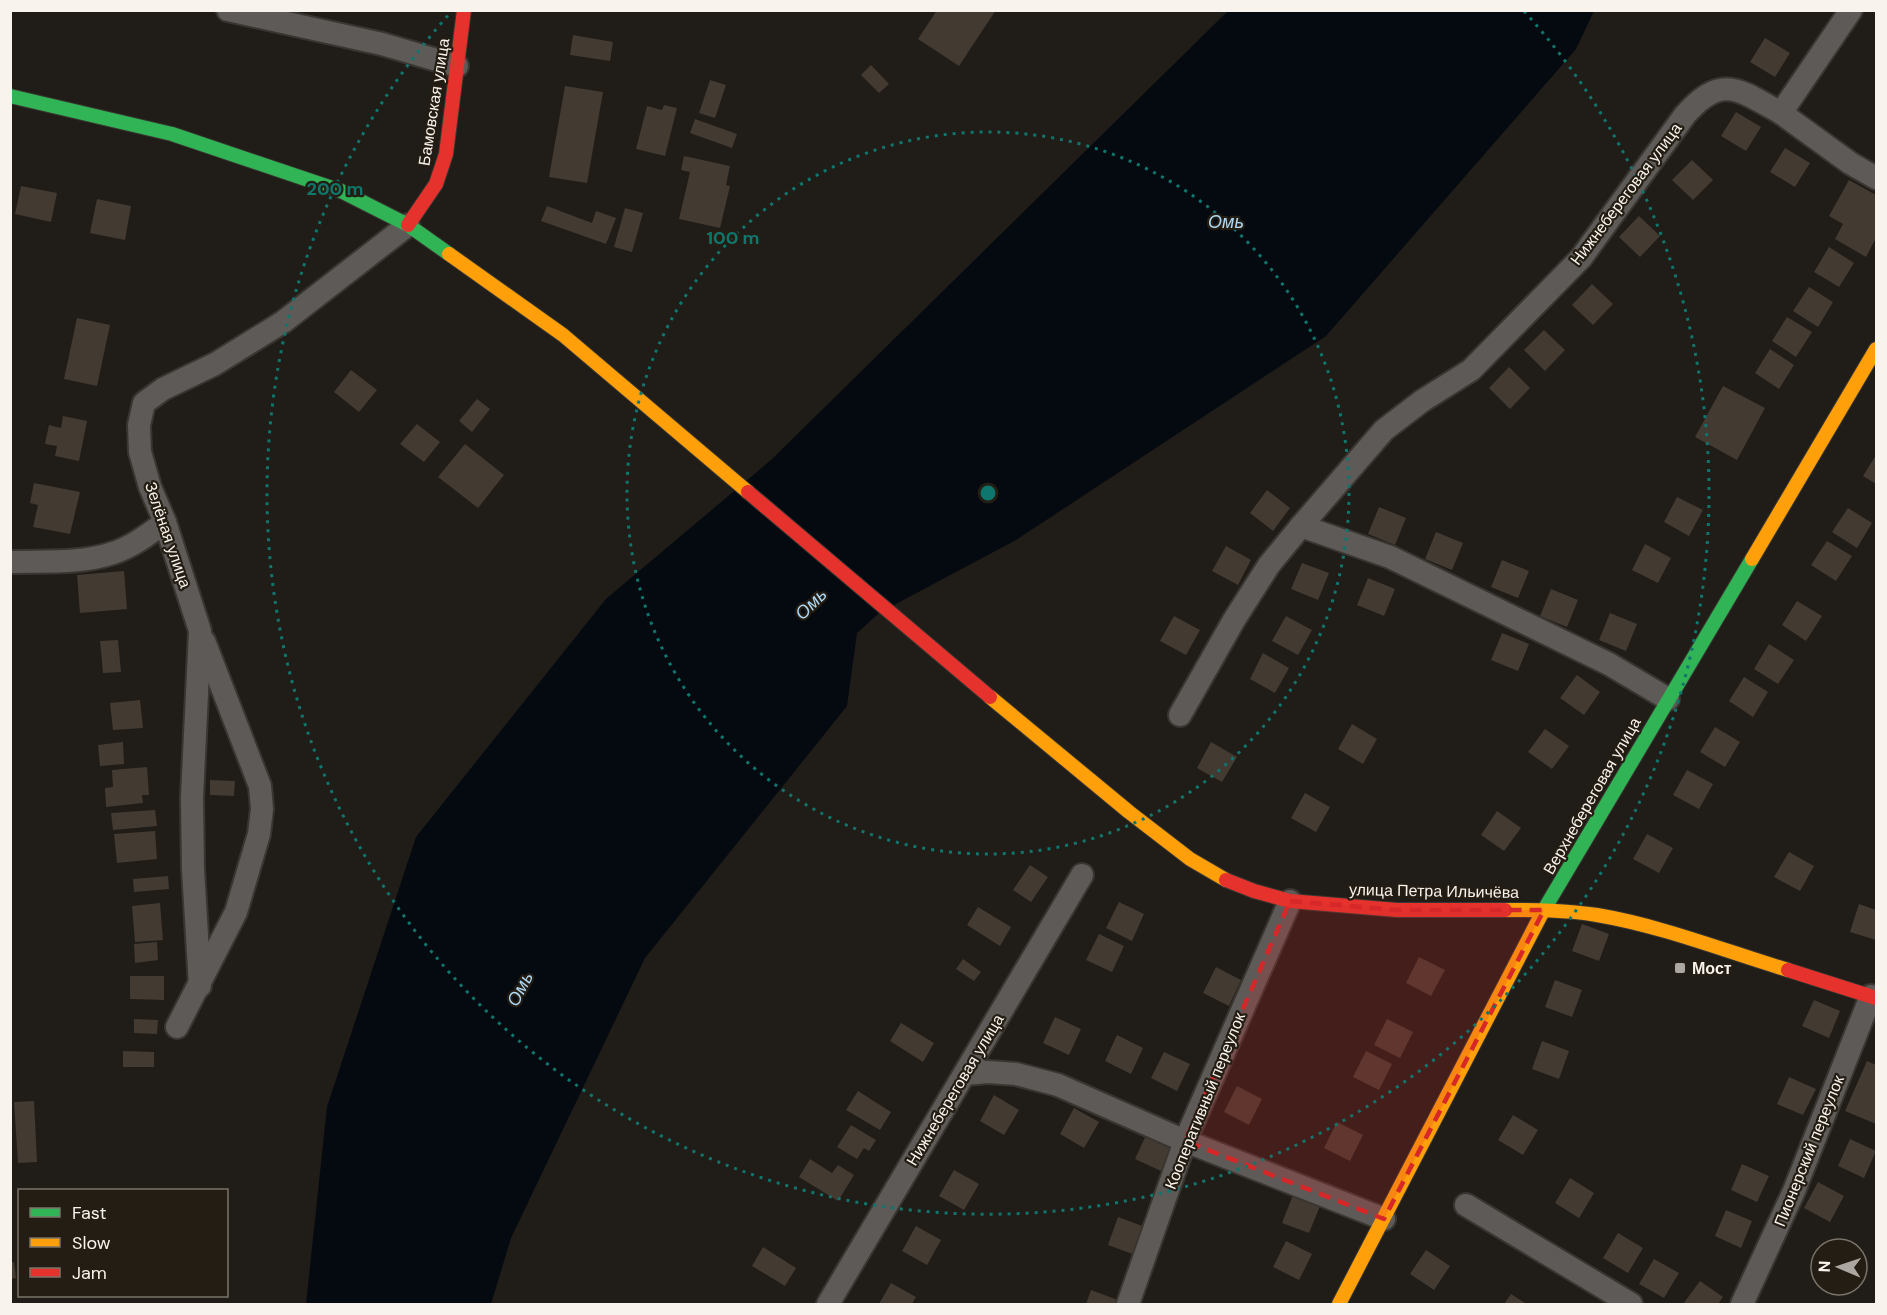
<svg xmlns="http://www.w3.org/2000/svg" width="1887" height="1315" viewBox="0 0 1887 1315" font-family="'DM Sans',sans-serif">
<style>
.water{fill:#040a10}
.building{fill:#433a31}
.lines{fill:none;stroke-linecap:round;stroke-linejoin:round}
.street-casing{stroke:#393631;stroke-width:26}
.fast-casing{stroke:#393631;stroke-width:16}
.slow-casing{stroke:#393631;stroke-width:16}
.jam-casing{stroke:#393631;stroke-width:16}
.street{stroke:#5d5a58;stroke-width:22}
.fast{stroke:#30b455;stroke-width:14}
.slow{stroke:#ff9f0a;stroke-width:14}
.jam{stroke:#e5322d;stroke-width:14}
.marked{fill:#d62828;fill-opacity:0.2;stroke:#d62828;stroke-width:4.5;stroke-dasharray:12 8;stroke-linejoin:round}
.ring{fill:none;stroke:#0f766e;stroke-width:3;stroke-dasharray:3 6}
.poi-dot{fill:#aca8a1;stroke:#241d13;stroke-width:2}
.labels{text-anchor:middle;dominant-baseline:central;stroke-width:4.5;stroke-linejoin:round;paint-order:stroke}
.street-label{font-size:16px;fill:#f8f3ec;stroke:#241d13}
.poi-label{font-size:16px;font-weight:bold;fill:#f8f3ec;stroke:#241d13;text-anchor:start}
.water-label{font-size:18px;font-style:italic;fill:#aed8f4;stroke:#241d13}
.centre{fill:#0f766e;stroke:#241d13;stroke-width:3}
.ring-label{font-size:18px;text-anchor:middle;font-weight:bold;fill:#0f766e;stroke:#241d13;stroke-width:4.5;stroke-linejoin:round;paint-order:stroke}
</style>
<rect width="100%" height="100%" fill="#201c17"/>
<polygon class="water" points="1228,11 1594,11 1576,49 1326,336 1016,540 879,613 857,633 847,706 645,958 511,1238 491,1304 306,1304 327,1107 416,837 606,599 771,460"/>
<g class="building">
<polygon points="937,10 996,10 959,66 918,39"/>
<polygon points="573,35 613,42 610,61 570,55"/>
<polygon points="1765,38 1790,53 1775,77 1750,62"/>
<polygon points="871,65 889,84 879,93 861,75"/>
<polygon points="710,80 726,85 715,118 699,113"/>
<polygon points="565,86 603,92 587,183 549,177"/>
<polygon points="664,105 677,108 665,156 636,149 647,106 662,110"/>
<polygon points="1736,112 1761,127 1746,151 1721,136"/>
<polygon points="695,119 737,134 732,148 690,133"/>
<polygon points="1785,148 1810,163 1795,187 1770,172"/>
<polygon points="684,156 730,166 726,185 730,186 720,228 679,219 690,172 681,170"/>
<polygon points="1692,160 1713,180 1693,200 1672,180"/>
<polygon points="1849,180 1876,195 1876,238 1866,257 1835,239 1843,224 1829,216"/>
<polygon points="21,186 57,193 51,222 15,214"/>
<polygon points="97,199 131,206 125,240 90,233"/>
<polygon points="547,206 592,223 596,211 616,218 606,244 541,221"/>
<polygon points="625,208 643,213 632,252 614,247"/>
<polygon points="1639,216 1660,236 1640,257 1619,237"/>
<polygon points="1829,247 1854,263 1839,287 1814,272"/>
<polygon points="1592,284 1613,304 1593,325 1572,305"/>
<polygon points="1809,287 1833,302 1818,327 1793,311"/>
<polygon points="1787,317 1812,332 1796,357 1772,341"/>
<polygon points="77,318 110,325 97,386 64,379"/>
<polygon points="1544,330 1565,350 1545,371 1524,350"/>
<polygon points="1770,349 1794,365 1779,389 1755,373"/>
<polygon points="1509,367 1530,388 1510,409 1489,388"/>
<polygon points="351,370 377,390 359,412 334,392"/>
<polygon points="1723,386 1765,408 1737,460 1695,437"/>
<polygon points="477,399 490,409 472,432 459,421"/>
<polygon points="63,416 87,421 79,461 55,456 57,446 45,444 49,425 61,428"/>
<polygon points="417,424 440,442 424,462 400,444"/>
<polygon points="465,444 504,475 478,508 438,477"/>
<polygon points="1876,455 1876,484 1863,476"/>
<polygon points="34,483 80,492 70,534 33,527 38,505 30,503"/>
<polygon points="1267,490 1290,508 1273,531 1250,513"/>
<polygon points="1677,497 1703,510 1689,536 1664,522"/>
<polygon points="1379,507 1406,518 1395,545 1368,534"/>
<polygon points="1848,508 1872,523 1857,548 1832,532"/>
<polygon points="1436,532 1463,543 1452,570 1425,559"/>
<polygon points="1827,541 1852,556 1836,581 1811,565"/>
<polygon points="1645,544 1671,558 1658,583 1632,570"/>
<polygon points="1226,546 1251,560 1238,585 1212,571"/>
<polygon points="1502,560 1529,571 1518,598 1491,587"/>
<polygon points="1302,563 1329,573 1318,600 1291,589"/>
<polygon points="124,571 127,609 80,613 77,575"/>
<polygon points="1368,578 1395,589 1384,616 1357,605"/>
<polygon points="1551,589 1578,600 1567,627 1540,616"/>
<polygon points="1797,601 1822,616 1806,641 1782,625"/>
<polygon points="1610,613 1637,624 1626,651 1599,640"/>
<polygon points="1174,616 1200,630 1186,655 1160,641"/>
<polygon points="1286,616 1312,630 1298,655 1272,641"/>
<polygon points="1502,633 1529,644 1518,671 1491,660"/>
<polygon points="118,640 121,672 103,673 100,641"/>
<polygon points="1769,644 1794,660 1778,684 1754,669"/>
<polygon points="1263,653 1289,668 1275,693 1250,679"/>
<polygon points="1577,675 1600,692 1584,715 1560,698"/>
<polygon points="1744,677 1768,692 1753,717 1729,701"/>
<polygon points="140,700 143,728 113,730 110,703"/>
<polygon points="1352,724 1377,739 1363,764 1338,749"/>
<polygon points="1715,727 1740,742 1725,767 1700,752"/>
<polygon points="1545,729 1569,746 1552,769 1528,752"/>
<polygon points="123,742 124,764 100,766 98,745"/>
<polygon points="1211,742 1237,757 1222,782 1197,768"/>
<polygon points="147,767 149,795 142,795 143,803 106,807 105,788 113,787 112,770"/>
<polygon points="1687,770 1713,784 1699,809 1673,795"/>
<polygon points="210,780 235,781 234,796 210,795"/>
<polygon points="1305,793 1330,807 1316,832 1291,818"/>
<polygon points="155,810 157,826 113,830 111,813"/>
<polygon points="1497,811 1521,828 1504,851 1481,835"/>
<polygon points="155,831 157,859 117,863 114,834"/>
<polygon points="1647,834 1673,848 1659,873 1633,859"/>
<polygon points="1789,852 1814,866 1800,891 1774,877"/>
<polygon points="1030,865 1048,877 1031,902 1013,890"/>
<polygon points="168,876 169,889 134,892 133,879"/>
<polygon points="1119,902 1144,914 1132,941 1106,928"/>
<polygon points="160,903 163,940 135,942 132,906"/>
<polygon points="1859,904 1876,910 1876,940 1850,932"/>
<polygon points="978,907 1011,927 1000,946 967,925"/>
<polygon points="1582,924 1609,934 1599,961 1572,951"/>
<polygon points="1099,934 1124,946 1112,972 1086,960"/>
<polygon points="157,942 158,960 135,963 134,944"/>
<polygon points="1419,957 1445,970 1431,996 1406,983"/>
<polygon points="963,959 981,972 974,981 956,969"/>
<polygon points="1216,967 1241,980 1229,1006 1203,993"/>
<polygon points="130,976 164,976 164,1000 130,999"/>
<polygon points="1555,980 1582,990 1572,1017 1545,1007"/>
<polygon points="1814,1000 1840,1011 1829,1038 1802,1026"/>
<polygon points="1055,1017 1081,1029 1069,1055 1043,1043"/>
<polygon points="134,1019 158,1020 157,1034 134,1033"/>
<polygon points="1387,1019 1413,1032 1400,1058 1374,1045"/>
<polygon points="901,1023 934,1043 923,1062 890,1041"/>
<polygon points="1117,1035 1143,1048 1131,1074 1105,1061"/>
<polygon points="1542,1041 1569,1051 1559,1079 1532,1069"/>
<polygon points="123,1051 154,1052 154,1067 123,1067"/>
<polygon points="1366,1051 1392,1064 1379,1090 1353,1077"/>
<polygon points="1164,1052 1190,1064 1177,1091 1151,1078"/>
<polygon points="1867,1061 1876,1065 1876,1124 1845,1111"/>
<polygon points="1789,1077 1816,1089 1803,1115 1777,1104"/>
<polygon points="1237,1086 1262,1099 1249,1125 1224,1112"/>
<polygon points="858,1091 891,1112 880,1130 846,1110"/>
<polygon points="994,1095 1019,1110 1004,1135 980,1121"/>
<polygon points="34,1101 37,1162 18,1163 14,1102"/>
<polygon points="1074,1108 1099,1122 1084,1148 1060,1134"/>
<polygon points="1513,1115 1538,1130 1523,1155 1498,1140"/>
<polygon points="1337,1122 1363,1135 1350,1161 1324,1148"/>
<polygon points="851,1125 876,1140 869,1151 864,1148 857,1159 837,1147"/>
<polygon points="1147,1133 1173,1145 1161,1171 1135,1159"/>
<polygon points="1850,1139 1876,1151 1864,1178 1838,1166"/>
<polygon points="810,1159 832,1173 838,1165 854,1175 838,1201 799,1177"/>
<polygon points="1742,1164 1769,1176 1757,1202 1731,1190"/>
<polygon points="954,1170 979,1184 964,1210 939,1196"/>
<polygon points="1570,1178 1594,1193 1579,1218 1555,1203"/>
<polygon points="1818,1182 1844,1196 1830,1222 1804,1208"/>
<polygon points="1293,1195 1320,1206 1309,1233 1282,1223"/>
<polygon points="1726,1210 1752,1221 1741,1248 1715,1236"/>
<polygon points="1118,1217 1145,1227 1135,1255 1108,1245"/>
<polygon points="916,1226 941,1240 927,1265 902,1251"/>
<polygon points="1618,1233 1643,1248 1628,1273 1603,1258"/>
<polygon points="1286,1241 1312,1254 1299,1280 1273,1267"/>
<polygon points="763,1247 796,1268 785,1286 752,1266"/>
<polygon points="1426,1250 1450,1266 1434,1290 1410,1274"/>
<polygon points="1654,1259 1679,1273 1664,1298 1639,1284"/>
<polygon points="10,1262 14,1262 16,1278 10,1279"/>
<polygon points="1700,1281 1723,1297 1718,1304 1683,1304"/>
<polygon points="891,1283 916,1297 912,1304 879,1304"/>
<polygon points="1091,1290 1118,1300 1116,1304 1086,1304"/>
<polygon points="1511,1294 1527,1304 1504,1304"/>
</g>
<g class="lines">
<g class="street-casing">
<g id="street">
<polyline points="228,10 382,44 457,66"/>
<polyline points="1781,113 1850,163 1876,178"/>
<polyline points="1301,526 1390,557 1609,664 1668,699"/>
<path d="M10,562C44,561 81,564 113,553C132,547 149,534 165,522"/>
<path d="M1180,715L1234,620L1269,565L1301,526L1384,430L1422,401L1471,370L1581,258L1685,115C1722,73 1739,90 1781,113L1851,10"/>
<polyline points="200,986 193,869 192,797 200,631 165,522 150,487 140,452 139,425 144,403 163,389 215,364 283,322 408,225"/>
<polyline points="177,1027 236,912 259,834 262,809 260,786 204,641"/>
<polyline points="965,1074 988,1072 1016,1074 1058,1085 1185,1141 1384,1219"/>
<polyline points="1466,1205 1631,1304"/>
<polyline points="828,1304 1082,875"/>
<polyline points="1128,1304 1185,1141 1290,901"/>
<polyline points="1742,1304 1794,1191 1871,996"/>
</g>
</g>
<g class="fast-casing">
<g id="fast">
<polyline points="10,96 172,134 341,191 408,225 449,254"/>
<polyline points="1542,913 1752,559"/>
</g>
</g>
<g class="slow-casing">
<g id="slow">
<polyline points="449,254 563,335 748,492"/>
<polyline points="1752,559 1876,349"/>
<polyline points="990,697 1129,812 1190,859 1226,880"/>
<path d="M1505,910C1535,910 1566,910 1597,915C1662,926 1725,951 1788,970"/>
<polyline points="1339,1304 1542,913"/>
</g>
</g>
<g class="jam-casing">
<g id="jam">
<polyline points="408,225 436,184 446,154 464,10"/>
<polyline points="748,492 990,697"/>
<polyline points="1226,880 1254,891 1290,901 1397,910 1505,910"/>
<polyline points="1788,970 1876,998"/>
</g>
</g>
<use href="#street" class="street"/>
<use href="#fast" class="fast"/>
<use href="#slow" class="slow"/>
<use href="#jam" class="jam"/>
</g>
<path class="marked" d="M1290,901L1397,910H1544L1384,1219L1185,1141Z"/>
<g class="ring">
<circle cx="988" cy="493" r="361"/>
<path d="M1524 11A721 721 0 1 1 452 11"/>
</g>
<rect class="poi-dot" x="1674" y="962" width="12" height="12" rx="3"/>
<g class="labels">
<g class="street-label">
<text transform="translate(434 102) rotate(-81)">Бамовская улица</text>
<text transform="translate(1626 194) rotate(-53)">Нижнебереговая улица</text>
<text transform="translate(168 535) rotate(71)">Зелёная улица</text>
<text transform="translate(1592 796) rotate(-60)">Верхнебереговая улица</text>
<text transform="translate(1434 891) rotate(1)">улица Петра Ильичёва</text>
<text transform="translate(955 1090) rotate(-59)">Нижнебереговая улица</text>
<text transform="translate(1205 1101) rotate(-68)">Кооперативный переулок</text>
<text transform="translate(1809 1151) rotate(-68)">Пионерский переулок</text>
</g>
<g class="poi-label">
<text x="1692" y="968">Мост</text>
</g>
<g class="water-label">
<text x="1226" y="222">Омь</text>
<text transform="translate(811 604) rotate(-45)">Омь</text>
<text transform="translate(520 989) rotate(-63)">Омь</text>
</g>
</g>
<circle cx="988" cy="493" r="9" class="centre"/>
<g class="ring-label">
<text x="335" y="195">200 m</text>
<text x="733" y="244">100 m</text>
</g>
<rect width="1887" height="1315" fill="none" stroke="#f8f3ec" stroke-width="24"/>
<rect x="18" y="1189" width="210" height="108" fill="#241d13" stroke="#79736a" stroke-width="1.5"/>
<rect x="30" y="1208" width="30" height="9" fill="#30b455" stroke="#79736a" stroke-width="1.5"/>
<text x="72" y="1219" font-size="18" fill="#f8f3ec">Fast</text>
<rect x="30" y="1238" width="30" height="9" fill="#ff9f0a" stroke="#79736a" stroke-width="1.5"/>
<text x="72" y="1249" font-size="18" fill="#f8f3ec">Slow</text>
<rect x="30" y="1268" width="30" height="9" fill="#e5322d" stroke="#79736a" stroke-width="1.5"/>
<text x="72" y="1279" font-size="18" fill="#f8f3ec">Jam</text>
<g transform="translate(1839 1267) rotate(272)"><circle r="28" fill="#241d13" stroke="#79736a" stroke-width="1.5"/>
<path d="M0-4.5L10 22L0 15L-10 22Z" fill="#aca8a1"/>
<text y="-9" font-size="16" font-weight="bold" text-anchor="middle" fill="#f8f3ec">N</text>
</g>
</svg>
